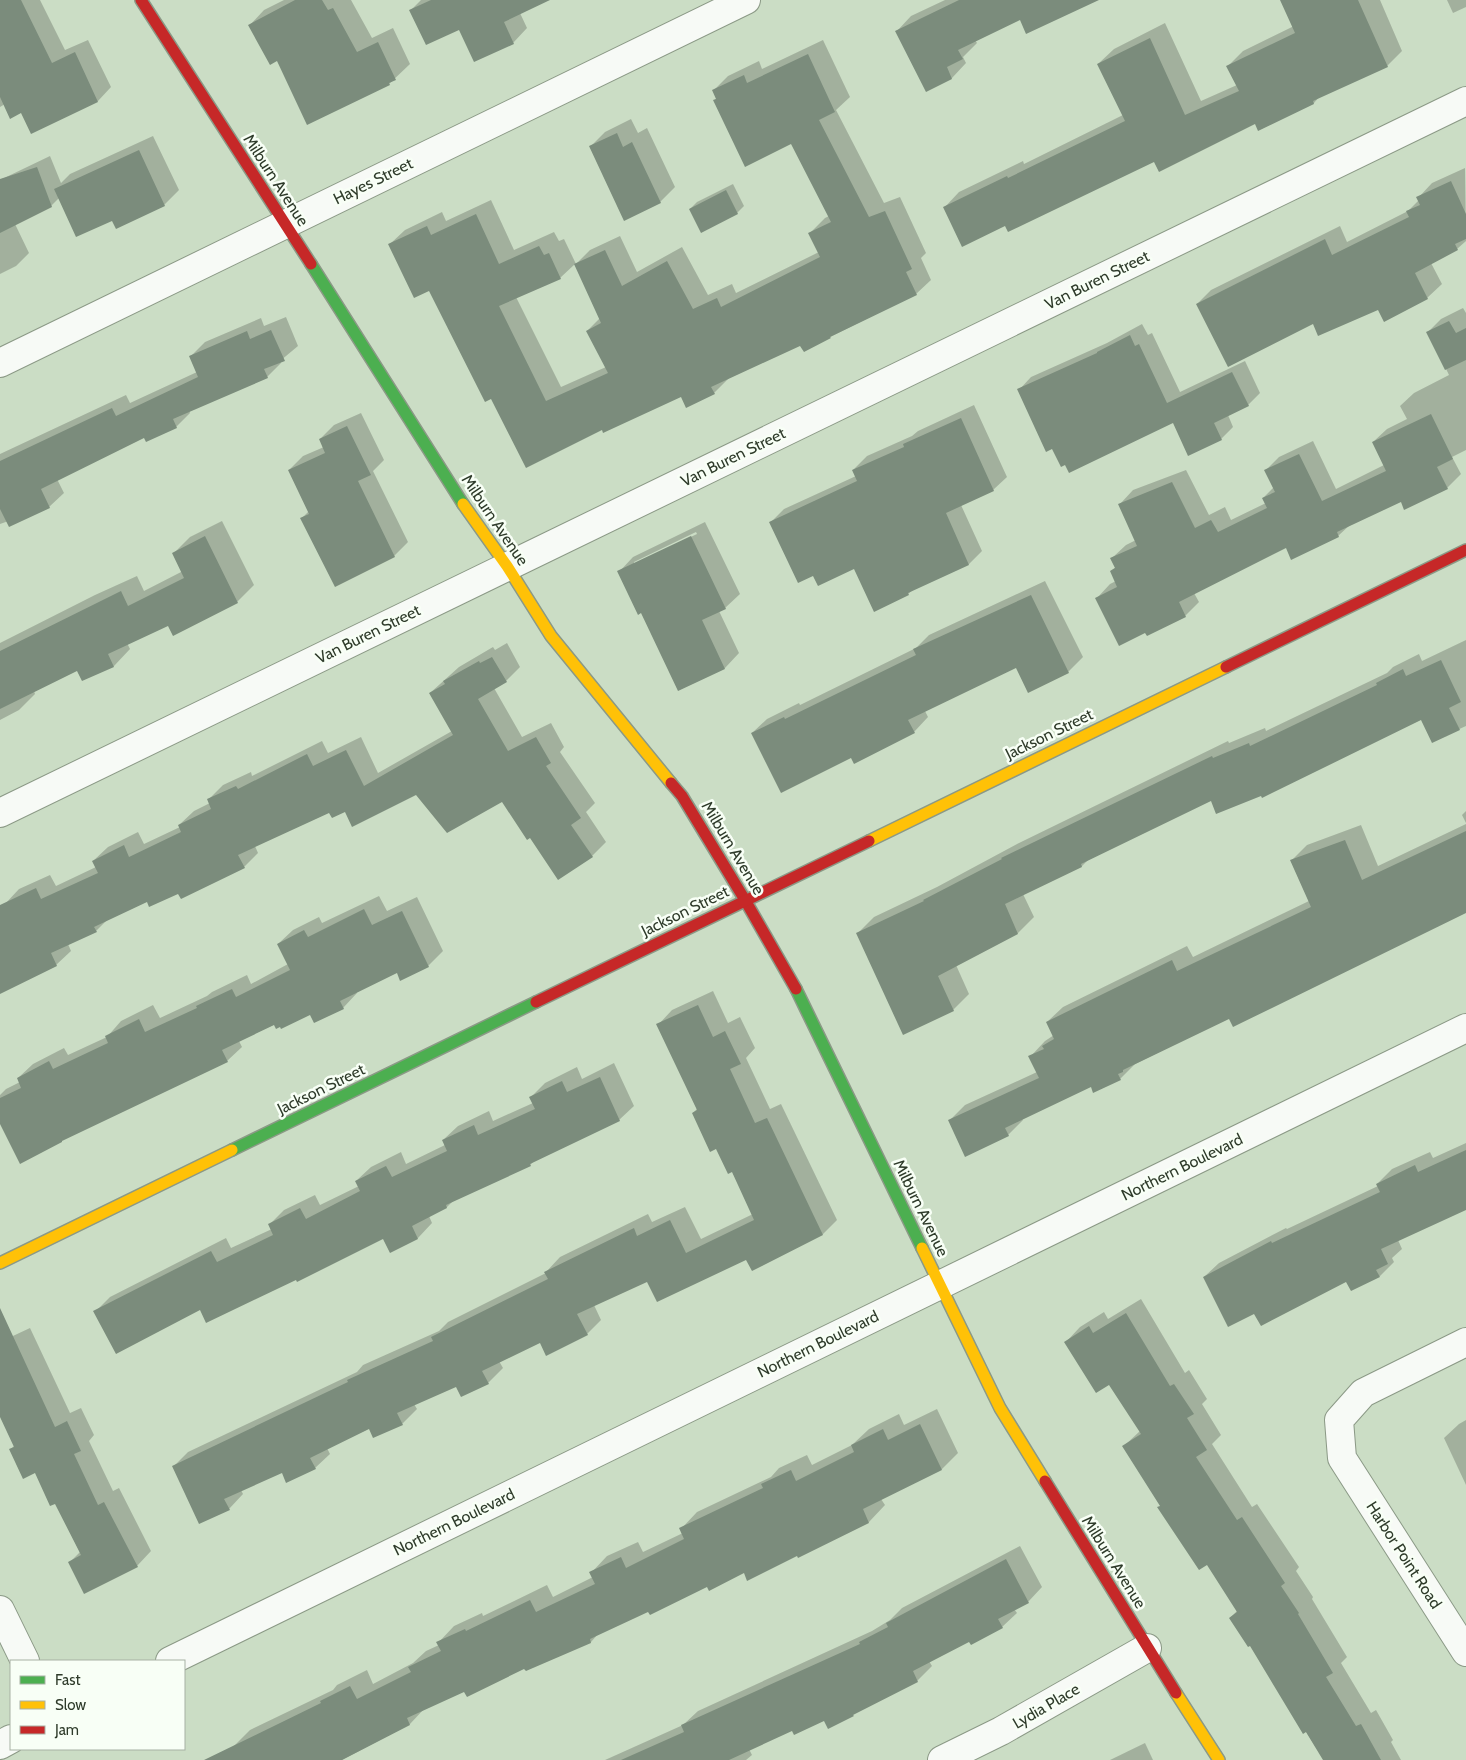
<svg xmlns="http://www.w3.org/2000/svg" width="1466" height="1760" viewBox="0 0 1466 1760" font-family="Cabin,sans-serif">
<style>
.shadow{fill:#0003;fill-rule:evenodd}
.building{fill:#7b8c7c}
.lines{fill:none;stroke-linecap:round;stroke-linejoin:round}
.street-casing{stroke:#8b9986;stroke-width:30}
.fast-casing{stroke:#8b9986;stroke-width:14}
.slow-casing{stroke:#8b9986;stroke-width:14}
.jam-casing{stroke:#8b9986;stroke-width:14}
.street{stroke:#f7faf6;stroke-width:28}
.fast{stroke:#4caf50;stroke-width:11}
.slow{stroke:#ffc107;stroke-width:11}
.jam{stroke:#c62828;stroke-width:11}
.labels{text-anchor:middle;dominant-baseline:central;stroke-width:5;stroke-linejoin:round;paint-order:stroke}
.street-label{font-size:16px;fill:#2e3b2a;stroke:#f8fff6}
</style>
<rect width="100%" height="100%" fill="#cbddc5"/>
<g class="shadow">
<polygon points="0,0 40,0 65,50 88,40 111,87 98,101 32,132 22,112 5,104 0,107"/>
<polygon points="284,0 351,0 372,38 393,28 410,64 389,84 278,59 250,25 264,10"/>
<polygon points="421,0 547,0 520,13 527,28 513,43 459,28 411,10"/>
<polygon points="945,0 1080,0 1021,18 975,40 977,43 963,57 966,63 952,78 926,90 897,31 911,16"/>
<polygon points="1282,0 1380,0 1402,51 1387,66 1320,96 1314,103 1259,130 1256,123 1155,160 1006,225 944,208 959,192 1023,161 1024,164 1123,115 1098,64 1114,49 1165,23 1201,101 1237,85 1228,66 1243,51 1294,26"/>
<polygon points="1447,0 1466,0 1466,7 1453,13"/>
<path d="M823,40L850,97L836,110L884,203L900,197L926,253L921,258L931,280L916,294L830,337L801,344L729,378L714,393L682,396L602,428L492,397L430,289L390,244L405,230L442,212L446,221L491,200L514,250L554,232L559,241L564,239L576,264L590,250L620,236L637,272L682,247L708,295L732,284L736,293L819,252L810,233L825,218L829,216L792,142L714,101L717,98L713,91L728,76L759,61L762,69ZM575,264L600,318L587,331L606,367L561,387L516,297L560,278Z"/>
<polygon points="631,119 638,133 647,128 675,187 660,202 591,146 605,132"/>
<polygon points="153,136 179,190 164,205 112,219 59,198 51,206 15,224 29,253 16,266 0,274 0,180 50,156 61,183 70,174"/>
<polygon points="1465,168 1466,241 1457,249 1431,263 1442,284 1427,298 1313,322 1197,304 1211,290 1340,226 1347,242 1408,211 1419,200 1418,198 1432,183"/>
<polygon points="733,184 744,206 737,213 690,209 697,202"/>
<polygon points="1463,308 1466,313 1466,450 1452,457 1461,474 1447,488 1401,500 1351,524 1338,536 1286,547 1194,593 1199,602 1185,616 1097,598 1110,584 1116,581 1111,571 1116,567 1112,558 1126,545 1136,540 1120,504 1133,490 1186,470 1209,515 1225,507 1231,520 1266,503 1263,498 1274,487 1266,470 1279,457 1313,441 1336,489 1384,465 1373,442 1387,429 1407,419 1400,406 1414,393 1449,375 1428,332 1441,319"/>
<polygon points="286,317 298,346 280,361 281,363 267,377 189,410 190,413 176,427 145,436 57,479 64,493 49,507 0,524 0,454 126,395 130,403 197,372 191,356 205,342 261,318 264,326"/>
<polygon points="1142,324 1148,335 1152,333 1180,392 1245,361 1260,393 1248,405 1228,415 1233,427 1221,439 1174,421 1066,464 1053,447 1019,390 1031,377 1107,343"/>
<polygon points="974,405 1007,477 993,490 961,505 982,551 969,564 914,589 908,594 854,568 814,575 771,522 784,509 856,476 853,470 867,456 912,436 918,431"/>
<polygon points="361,413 384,460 373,471 408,542 394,556 302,518 309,511 289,470 303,456 324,447 320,439 334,425"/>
<polygon points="222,521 254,585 237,602 173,634 168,624 127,643 130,649 114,666 83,680 77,669 34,691 35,694 19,710 0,720 0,643 95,595 137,576 144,591 183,571 174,553 190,537"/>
<path d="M705,522L740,594L725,608L719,611L739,653L725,668L679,690L642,611L619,572L633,557ZM696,532L697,534L634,564V562Z"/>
<polygon points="1045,581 1083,657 1068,672 1029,691 1017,666 925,711 928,717 914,732 851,757 752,733 767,719 799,703 800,705 916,648 929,635"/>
<polygon points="1466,640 1466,726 1433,741 1422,719 1262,794 1212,799 1088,860 1082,866 1023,894 1034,917 1018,933 956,965 969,994 953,1010 858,933 874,917 937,887 1019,843 1228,741 1229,743 1265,728 1266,731 1387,673 1393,667 1419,654 1422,661"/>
<polygon points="507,643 520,667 506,681 494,688 522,737 551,723 564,747 560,752 595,803 586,812 606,842 592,856 531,836 502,800 416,794 346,810 330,812 255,846 258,853 244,867 179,893 148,901 107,920 96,931 68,944 71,951 56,965 0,993 0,914 5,904 19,889 50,875 56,886 96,867 93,861 108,847 138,832 144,844 180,827 179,825 194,811 210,803 208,800 223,785 251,772 252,776 322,741 328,753 361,737 378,773 452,731 430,693 459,667 493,647 495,650"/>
<polygon points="1466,811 1466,823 1462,815"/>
<polygon points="1466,824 1466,911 1229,1017 1135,1064 1120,1079 1092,1085 1022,1118 1023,1120 1008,1135 950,1120 965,1105 1037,1072 1030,1057 1045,1041 1054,1035 1047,1022 1063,1007 1187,946 1193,957 1309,901 1291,861 1307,845 1361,825 1378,866"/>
<polygon points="379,896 387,911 417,897 443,951 428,966 397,972 356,991 357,993 343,1008 310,1013 281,1025 275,1024 239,1041 242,1047 227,1061 0,1121 0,1095 6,1089 20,1082 18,1078 33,1064 64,1048 68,1055 107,1037 121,1021 153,1005 160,1018 207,996 212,992 247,975 251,984 288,964 278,944 293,930 319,917 322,923"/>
<polygon points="713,991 728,1023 740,1017 755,1048 746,1058 770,1109 781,1104 837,1220 823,1234 747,1258 647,1280 594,1305 601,1320 587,1334 541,1341 499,1361 503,1368 488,1383 456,1385 414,1404 417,1409 402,1424 370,1428 327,1448 330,1454 315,1468 282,1471 241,1490 243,1494 229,1509 174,1466 188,1452 357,1372 363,1365 439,1331 448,1322 546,1273 546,1272 560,1257 648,1214 652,1222 685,1207 701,1239 753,1214 732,1171 693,1113 697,1109 658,1025 672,1010"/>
<polygon points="614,1063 634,1106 619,1120 536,1159 530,1165 453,1201 447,1207 429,1216 432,1223 418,1238 391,1251 384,1237 296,1278 200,1308 95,1312 110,1297 226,1238 231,1248 272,1229 270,1224 284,1210 315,1195 320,1205 359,1186 356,1181 371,1167 401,1152 406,1164 445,1145 443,1140 458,1126 489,1111 493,1121 533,1103 531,1097 545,1083 577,1067 582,1079"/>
<polygon points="1466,1143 1466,1209 1398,1240 1402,1249 1392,1258 1394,1262 1380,1276 1347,1280 1255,1312 1204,1277 1219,1263 1286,1228 1287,1229 1378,1186 1377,1184 1392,1169 1430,1152 1433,1158"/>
<polygon points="1141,1299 1185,1373 1189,1370 1207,1399 1202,1404 1221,1435 1212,1444 1252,1507 1257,1504 1299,1567 1296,1571 1313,1597 1312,1599 1347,1657 1341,1663 1371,1713 1376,1710 1393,1740 1391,1742 1401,1760 1324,1760 1250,1644 1230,1618 1238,1610 1207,1564 1161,1505 1124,1446 1140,1431 1110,1383 1066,1342 1080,1327 1104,1312 1108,1319"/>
<polygon points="30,1328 70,1413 81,1408 94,1435 89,1441 113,1491 119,1488 151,1551 137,1566 70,1562 80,1552 55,1502 35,1472 11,1449 15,1445 0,1414 0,1342"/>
<polygon points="937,1409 958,1453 942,1469 881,1499 885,1505 869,1522 798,1556 797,1555 744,1572 708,1585 649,1610 598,1634 591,1642 526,1670 525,1667 465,1690 424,1709 410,1724 342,1760 216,1760 233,1747 250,1730 333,1690 337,1685 367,1670 373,1684 413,1663 426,1651 439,1645 438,1643 454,1626 482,1613 483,1616 547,1585 553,1597 593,1577 591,1573 607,1556 638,1542 643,1552 683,1533 681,1529 697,1512 771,1477 779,1468 807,1455 812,1465 852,1445 869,1429 899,1414 904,1425"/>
<polygon points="1466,1420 1466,1485 1444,1438 1459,1424"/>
<polygon points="1020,1546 1042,1587 1028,1602 1014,1609 1017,1613 1002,1627 970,1640 929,1661 932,1666 917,1681 825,1720 793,1729 749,1749 752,1755 746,1760 605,1760 683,1725 698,1711 872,1631 890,1620 902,1608"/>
<polygon points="1145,1743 1153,1760 1110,1760"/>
</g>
<g class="building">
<polygon points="0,0 21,0 52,63 75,52 98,102 31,134 21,113 10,119 0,97"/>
<polygon points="295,0 322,0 328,10 333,8 357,52 378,42 396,80 389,83 390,85 307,125 277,61 270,65 248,25"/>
<polygon points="431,0 550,0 504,22 514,44 474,62 459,30 426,45 409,10"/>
<polygon points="959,0 1099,0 1026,34 1020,20 958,50 963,59 947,67 952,79 926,92 895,31"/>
<polygon points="1280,0 1358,0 1388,67 1313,101 1314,104 1258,131 1255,124 1159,172 1154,162 1008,232 1005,226 962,247 943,207 1007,176 1008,178 1125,121 1097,64 1150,38 1185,115 1239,91 1226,66 1295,33"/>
<polygon points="808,54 835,112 819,120 869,217 885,211 912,269 906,272 917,295 830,337 831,338 804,352 800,346 711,387 715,394 686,408 681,397 603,433 602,430 526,468 491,399 485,402 429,291 414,298 388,244 427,226 431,235 476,214 499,264 539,246 544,255 549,253 561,279 499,306 546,401 608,373 586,331 601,323 574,264 605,250 622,286 667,261 693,309 717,298 721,307 820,257 808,233 831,222 791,144 745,167 713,100 716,99 712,90 744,75 747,83"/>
<polygon points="617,133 623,147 632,142 661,203 624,221 589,146"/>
<polygon points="139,150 165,206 116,229 112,221 76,237 54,189"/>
<polygon points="37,167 52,207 0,233 0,179"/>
<polygon points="1451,181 1466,214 1466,239 1455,244 1458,250 1415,273 1428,299 1384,322 1378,310 1318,336 1313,324 1228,367 1196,304 1325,239 1332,255 1409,217 1406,211 1420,205 1416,197"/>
<polygon points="726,190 738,214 701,233 689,209"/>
<polygon points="1449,321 1456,333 1466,328 1466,360 1445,370 1426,332"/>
<polygon points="271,330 285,361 264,369 268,378 173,419 177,428 146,442 144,438 41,489 50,508 9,527 0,509 0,461 112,408 116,416 198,377 189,356 247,331 250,339"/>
<polygon points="1130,335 1135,346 1139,344 1167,403 1232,372 1249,406 1214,423 1222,440 1188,456 1173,423 1069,473 1065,465 1061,467 1052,449 1046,452 1017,389 1097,353 1097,352"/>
<polygon points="1431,414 1453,459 1437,467 1448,489 1404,510 1401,502 1337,532 1339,537 1291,560 1286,548 1179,602 1186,617 1147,636 1145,633 1119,646 1095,598 1117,587 1110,571 1115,568 1110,558 1137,546 1118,504 1172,482 1195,528 1211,520 1218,532 1267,508 1262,498 1275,492 1264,470 1299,454 1322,501 1386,471 1372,442"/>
<polygon points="961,418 994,491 946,513 969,565 908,593 909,595 874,612 854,569 818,586 813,576 798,583 769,522 857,481 852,470 904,447 903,444"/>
<polygon points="347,426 371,475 358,481 395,557 335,587 300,518 309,514 288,470 325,453 319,439"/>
<polygon points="205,536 238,603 173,636 168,626 108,654 114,667 82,681 77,671 0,709 0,651 121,591 128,606 184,578 172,553"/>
<polygon points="691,536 726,609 702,620 725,669 678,691 641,613 638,615 617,571"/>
<polygon points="1031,595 1069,673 1028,693 1016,668 908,720 915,733 854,764 851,758 781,793 751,733 784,717 785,719 916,655 913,649"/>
<polygon points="492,657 507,682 478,699 508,751 536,737 551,763 546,766 581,818 571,825 593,857 558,880 530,838 527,840 502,802 447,833 416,795 352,827 345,812 332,818 329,813 238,855 245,868 181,899 178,894 149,907 147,902 94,927 97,932 51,953 57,966 0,994 0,905 36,888 41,899 98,873 92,861 124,845 129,857 181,832 178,825 211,809 207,799 236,786 238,789 307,754 313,766 346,750 364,786 453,735 429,693 445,684 443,681 479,661 480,663"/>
<polygon points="1441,660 1461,702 1449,708 1460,730 1432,743 1421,720 1262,798 1261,796 1216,814 1211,801 1081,864 1082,867 1005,904 1018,934 938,976 954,1011 903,1035 856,933 924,901 923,900 1002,859 1001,858 1212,756 1213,758 1249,743 1250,746 1377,685 1376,683 1403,669 1406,676"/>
<polygon points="1466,831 1466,913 1233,1027 1229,1019 1123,1070 1123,1072 1118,1074 1121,1080 1093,1093 1091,1087 1005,1128 1009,1136 965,1157 948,1120 1039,1078 1028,1056 1044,1049 1042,1046 1054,1039 1046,1022 1172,960 1177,971 1311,907 1290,860 1345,840 1362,880"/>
<polygon points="364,909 372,925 402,911 429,967 400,981 397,973 340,1001 344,1009 314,1023 310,1015 281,1029 280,1027 276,1029 274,1025 222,1050 228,1062 62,1141 62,1142 20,1164 0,1124 0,1098 21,1088 17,1078 49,1061 53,1069 108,1043 105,1036 139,1019 145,1032 197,1008 196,1006 232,989 236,997 290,970 277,944 304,930 308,937"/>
<polygon points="698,1005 713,1037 725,1031 741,1064 730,1069 755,1123 767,1118 823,1235 752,1271 746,1260 657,1302 647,1282 577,1314 588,1335 546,1356 540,1343 482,1371 489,1384 461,1397 456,1387 397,1413 403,1425 373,1438 369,1429 310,1458 316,1469 286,1483 282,1473 224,1499 230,1510 199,1524 172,1466 348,1382 347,1380 433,1341 431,1337 548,1279 544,1272 634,1228 637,1236 670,1220 686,1253 754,1220 732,1172 728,1174 716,1149 710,1152 692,1113 697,1110 656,1024"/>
<polygon points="600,1077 620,1121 530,1164 531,1166 446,1205 447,1208 412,1226 418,1239 390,1253 383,1239 297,1282 296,1280 206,1323 200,1310 116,1354 93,1311 211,1251 217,1262 273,1235 268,1224 300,1208 306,1219 360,1191 355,1181 386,1166 392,1177 447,1151 442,1140 474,1125 478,1135 535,1109 529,1097 562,1081 567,1092"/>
<polygon points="1466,1150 1466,1210 1381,1249 1388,1264 1376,1270 1380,1277 1351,1291 1346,1282 1261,1326 1254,1314 1228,1327 1203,1277 1271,1241 1272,1243 1380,1192 1376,1184 1415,1165 1418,1172"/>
<polygon points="0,1308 55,1427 67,1421 81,1451 74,1454 98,1505 104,1502 138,1567 84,1594 68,1562 81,1555 55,1504 50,1506 35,1473 23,1479 9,1449 14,1447 0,1417"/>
<polygon points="1126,1313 1170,1386 1174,1384 1194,1414 1187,1418 1207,1450 1196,1457 1237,1520 1242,1517 1285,1583 1281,1586 1299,1613 1298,1614 1333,1673 1326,1677 1356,1726 1361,1724 1381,1760 1323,1760 1306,1732 1303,1734 1250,1646 1248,1647 1229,1618 1237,1612 1207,1565 1199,1570 1157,1507 1160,1506 1122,1446 1141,1434 1109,1385 1096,1393 1064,1342 1089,1326 1093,1333"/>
<polygon points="920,1424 942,1470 863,1509 869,1523 798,1558 797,1556 747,1581 744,1573 709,1591 707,1587 650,1615 648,1612 590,1639 591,1643 526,1671 524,1669 467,1697 464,1692 407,1718 410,1725 342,1760 204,1760 321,1703 320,1701 350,1686 357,1699 411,1672 408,1667 441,1651 436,1642 465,1629 466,1631 530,1600 536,1612 595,1584 589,1572 621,1557 626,1568 684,1539 679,1528 763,1488 761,1484 791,1470 796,1481 854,1452 851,1445 883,1429 888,1440"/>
<polygon points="1006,1559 1029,1603 998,1619 1003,1628 971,1645 969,1642 913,1671 918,1682 853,1715 854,1716 828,1729 824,1721 794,1735 792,1731 729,1760 621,1760 684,1732 681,1725 860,1644 859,1642 888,1627 886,1623"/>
</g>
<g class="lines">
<g class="street-casing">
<g id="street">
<polyline points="0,363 746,0"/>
<polyline points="0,813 1466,101"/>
<polyline points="1466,1342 1363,1393 1339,1420 1342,1458 1466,1652"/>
<polyline points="0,1610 25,1661"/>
<polyline points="170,1661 1466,1028"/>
<polyline points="0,1745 11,1739"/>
<polyline points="942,1760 1001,1731 1147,1648"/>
</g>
</g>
<g class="fast-casing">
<g id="fast">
<polyline points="311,264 463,504"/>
<polyline points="796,989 922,1248"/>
<polyline points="232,1150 536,1002"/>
</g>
</g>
<g class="slow-casing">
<g id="slow">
<polyline points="463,504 507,566 551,636 671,783"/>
<polyline points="869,841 1226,667"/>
<polyline points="922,1248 1000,1408 1045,1481"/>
<polyline points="0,1263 232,1150"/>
<polyline points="1176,1693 1219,1760"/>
</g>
</g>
<g class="jam-casing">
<g id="jam">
<polyline points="141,0 311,264"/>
<polyline points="1226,667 1466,550"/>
<polyline points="671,783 682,796 745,900 796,989"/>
<polyline points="536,1002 869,841"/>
<polyline points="1045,1481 1176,1693"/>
</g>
</g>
<use href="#street" class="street"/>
<use href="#fast" class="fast"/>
<use href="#slow" class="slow"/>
<use href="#jam" class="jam"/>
</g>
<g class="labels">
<g class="street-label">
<text transform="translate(276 180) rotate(57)">Milburn Avenue</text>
<text transform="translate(373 181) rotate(-26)">Hayes Street</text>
<text transform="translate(1097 280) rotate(-26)">Van Buren Street</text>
<text transform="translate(733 457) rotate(-26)">Van Buren Street</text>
<text transform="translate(495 520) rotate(56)">Milburn Avenue</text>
<text transform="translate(368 634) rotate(-26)">Van Buren Street</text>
<text transform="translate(1049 734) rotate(-26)">Jackson Street</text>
<text transform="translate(733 848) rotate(59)">Milburn Avenue</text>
<text transform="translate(685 911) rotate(-26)">Jackson Street</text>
<text transform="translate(321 1089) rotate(-26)">Jackson Street</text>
<text transform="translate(1182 1167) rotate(-26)">Northern Boulevard</text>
<text transform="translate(921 1208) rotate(64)">Milburn Avenue</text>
<text transform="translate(818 1344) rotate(-26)">Northern Boulevard</text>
<text transform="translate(454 1522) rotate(-26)">Northern Boulevard</text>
<text transform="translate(1404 1555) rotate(57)">Harbor Point Road</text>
<text transform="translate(1114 1562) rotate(58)">Milburn Avenue</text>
<text transform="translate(1046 1706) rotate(-30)">Lydia Place</text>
</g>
</g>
<rect x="10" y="1660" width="175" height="90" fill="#f8fff6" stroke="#a7b1a4"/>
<rect x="20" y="1676" width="25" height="8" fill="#4caf50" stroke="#a7b1a4"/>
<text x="55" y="1685" font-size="15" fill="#2e3b2a">Fast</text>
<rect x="20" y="1701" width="25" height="8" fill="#ffc107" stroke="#a7b1a4"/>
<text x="55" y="1710" font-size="15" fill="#2e3b2a">Slow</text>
<rect x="20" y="1726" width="25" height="8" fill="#c62828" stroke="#a7b1a4"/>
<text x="55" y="1735" font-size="15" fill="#2e3b2a">Jam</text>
</svg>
